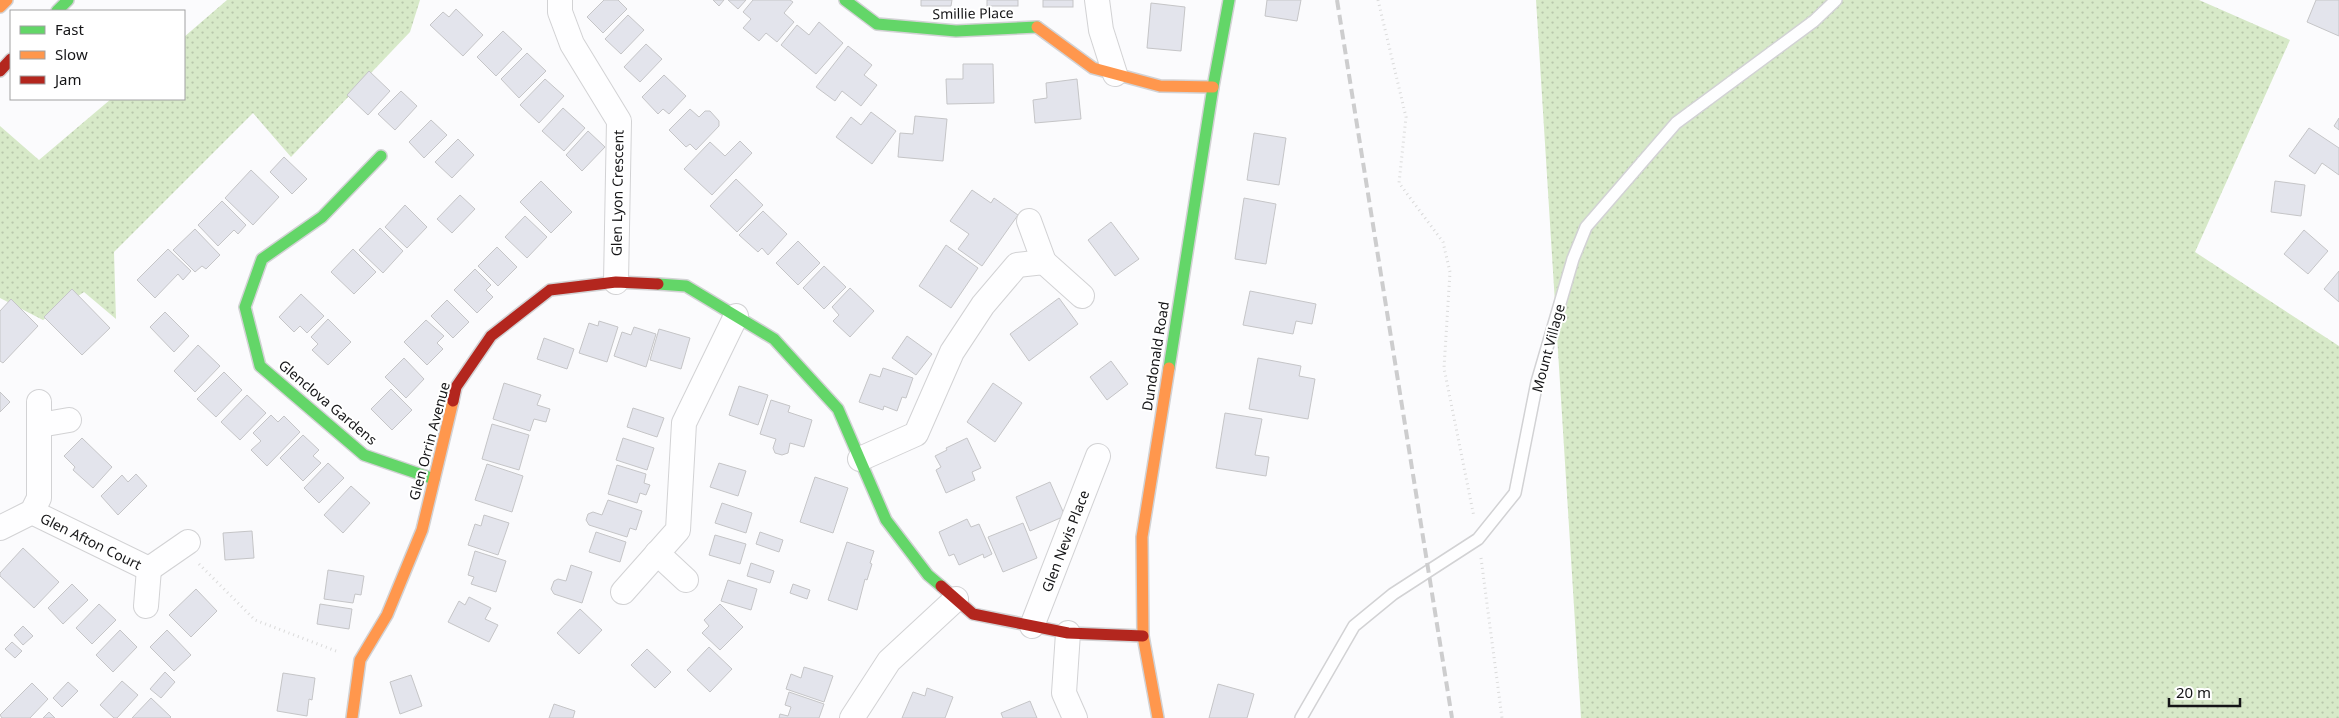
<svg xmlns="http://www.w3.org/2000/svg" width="2339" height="718" viewBox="0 0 2339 718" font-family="'Noto Sans',sans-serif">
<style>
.grass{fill:url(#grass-dots)}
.building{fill:#e3e4ec;stroke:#c5c5c7}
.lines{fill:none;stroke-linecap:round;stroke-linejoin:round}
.lane-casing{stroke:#d2d2d4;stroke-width:14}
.street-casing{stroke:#d2d2d4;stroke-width:26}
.fast-casing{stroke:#d2d2d4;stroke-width:14}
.slow-casing{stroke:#d2d2d4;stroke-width:14}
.jam-casing{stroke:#d2d2d4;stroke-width:14}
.path{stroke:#dadada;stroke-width:3;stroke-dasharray:1 4;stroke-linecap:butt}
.lane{stroke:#fefeff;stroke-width:11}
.street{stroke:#fefeff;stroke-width:24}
.fast{stroke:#63d668;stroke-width:11}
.slow{stroke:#ff974d;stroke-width:11}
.jam{stroke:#b3261e;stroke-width:11}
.rail{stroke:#cdcdce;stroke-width:4;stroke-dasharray:10 5;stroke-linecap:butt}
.labels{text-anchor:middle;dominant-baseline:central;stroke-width:4;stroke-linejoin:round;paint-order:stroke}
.street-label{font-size:14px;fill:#151517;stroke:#fff}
</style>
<defs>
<pattern id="grass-dots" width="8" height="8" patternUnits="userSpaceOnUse" patternTransform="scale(1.25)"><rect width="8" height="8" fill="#d7e9c8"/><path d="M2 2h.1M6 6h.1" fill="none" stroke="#b8c7ab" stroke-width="1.8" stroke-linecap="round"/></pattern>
</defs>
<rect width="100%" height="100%" fill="#fbfbfd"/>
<g class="grass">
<polygon points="227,0 420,0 410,32 291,157 253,113 114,252 116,319 84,292 43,320 0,298 0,126 39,160 111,99 184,99 184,37"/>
<polygon points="1536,0 2199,0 2290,40 2195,252 2339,346 2339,718 1581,718"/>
</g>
<g class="building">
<polygon points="604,0 618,0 627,9 603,33 587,17"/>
<polygon points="713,0 724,0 719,6"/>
<polygon points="728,0 746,0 738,9"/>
<polygon points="753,0 790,0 793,2 784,13 794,22 777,42 766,33 759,41 743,28 751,19 743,12"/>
<polygon points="921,0 952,0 951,6 921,6"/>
<rect x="987" y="0" width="31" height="6"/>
<rect x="1043" y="0" width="30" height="7"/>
<polygon points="1267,0 1301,0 1297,21 1265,16"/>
<polygon points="2316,0 2339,0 2339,36 2307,22"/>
<polygon points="1151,3 1185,7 1181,51 1147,48"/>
<polygon points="456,9 483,35 463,56 430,25 443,12 449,17"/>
<polygon points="628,15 644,30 621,54 605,39"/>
<polygon points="819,22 843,43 816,74 781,45 797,25 809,35"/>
<polygon points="503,31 522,49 496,76 477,57"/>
<polygon points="646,44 662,59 640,82 624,67"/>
<polygon points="848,46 872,65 864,75 877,85 861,106 842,91 835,101 816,87"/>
<polygon points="527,53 546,71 519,98 501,79"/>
<polygon points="963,64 993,64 994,103 947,104 946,79 963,79"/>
<polygon points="369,71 390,91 368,115 347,95"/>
<polygon points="664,75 686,96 669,114 663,109 658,114 642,97"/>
<polygon points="545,79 564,96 539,123 520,105"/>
<polygon points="1077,79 1081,119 1035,123 1033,100 1047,98 1046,83"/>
<polygon points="401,91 417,106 395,130 378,114"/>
<polygon points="563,108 585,128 564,151 542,131"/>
<polygon points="690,109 699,117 705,111 710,111 719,121 719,126 696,150 690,144 686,147 669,130"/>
<polygon points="871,112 896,131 872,164 836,137 851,117 861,125"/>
<polygon points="915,116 947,119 943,161 898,157 900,133 913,134"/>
<polygon points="2339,118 2339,130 2334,126"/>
<polygon points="431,120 447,135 424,158 409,142"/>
<polygon points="2309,128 2339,148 2339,175 2322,163 2315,174 2289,156"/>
<polygon points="588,131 605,147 582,171 566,155"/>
<polygon points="1254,133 1286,138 1279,185 1247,180"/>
<polygon points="458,139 474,155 452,178 435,162"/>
<polygon points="740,141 752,153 712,195 684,169 710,142 725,156"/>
<polygon points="284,157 307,179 292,194 270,172"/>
<polygon points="251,170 279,197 253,225 225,198"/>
<polygon points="736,179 763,205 737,232 710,206"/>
<polygon points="541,181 572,212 551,233 520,202"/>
<polygon points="2275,181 2305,185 2301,216 2271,212"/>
<polygon points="972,190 991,203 994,198 1018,215 982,266 958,249 969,234 950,221"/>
<polygon points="460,195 475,209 452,233 437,219"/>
<polygon points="1244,198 1276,204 1266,264 1235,259"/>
<polygon points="222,201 246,225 238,234 234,230 218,246 198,225"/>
<polygon points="405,205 427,227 407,248 385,227"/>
<polygon points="763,211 787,234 768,255 762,248 758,252 739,235"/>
<polygon points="525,216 547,237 527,258 505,237"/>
<polygon points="1111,222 1139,259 1115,276 1088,240"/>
<polygon points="380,228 403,251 383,273 359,250"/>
<polygon points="195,229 220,255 206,269 202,266 195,272 173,250"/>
<polygon points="2304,230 2328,251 2308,274 2284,254"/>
<polygon points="798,241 820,263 798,285 776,263"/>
<polygon points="946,245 978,268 951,308 919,286"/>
<polygon points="497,247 517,267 498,286 478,266"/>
<polygon points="168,249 191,271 183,280 178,274 155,298 137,280"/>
<polygon points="353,249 376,272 354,294 331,272"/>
<polygon points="824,266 846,287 824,309 803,288"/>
<polygon points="475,269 491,285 486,290 493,297 477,313 454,290"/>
<polygon points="2339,271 2339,302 2324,289"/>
<polygon points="850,288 874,311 850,337 833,321 839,315 832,307"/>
<polygon points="72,289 110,328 82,355 44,317"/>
<polygon points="1250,291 1316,304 1312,324 1296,321 1293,334 1243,325"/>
<polygon points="301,294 324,316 307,333 300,326 294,332 279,317"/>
<polygon points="1059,298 1078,324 1029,361 1010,334"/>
<polygon points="11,299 38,326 3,363 0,361 0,311"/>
<polygon points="447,300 469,322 453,338 431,316"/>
<polygon points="165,312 189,336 174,352 150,327"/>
<polygon points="328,319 351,342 328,365 312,350 318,344 311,337"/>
<polygon points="426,320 444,336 437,343 443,349 427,365 404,342"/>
<polygon points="599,321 618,327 607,362 579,353 589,323 598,326"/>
<polygon points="634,327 656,334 646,367 614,356 622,332 631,335"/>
<polygon points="659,329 690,338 681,369 650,360"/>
<polygon points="907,336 932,354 916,375 892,358"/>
<polygon points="544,338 574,349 567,369 537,359"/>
<polygon points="198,345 220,366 195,392 174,371"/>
<polygon points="404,358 424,379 406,398 385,377"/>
<polygon points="1258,358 1301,366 1299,376 1315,379 1308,419 1249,409"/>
<polygon points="1111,361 1128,384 1107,400 1090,377"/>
<polygon points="883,368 913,378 906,398 902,397 897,411 884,406 883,410 859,402 870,374 880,377"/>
<polygon points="224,372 242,390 216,417 197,399"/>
<polygon points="504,383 541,395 537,405 550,409 546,422 534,419 530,431 493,419"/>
<polygon points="993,383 1022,403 995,442 967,422"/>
<polygon points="739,386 768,395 758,425 729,415"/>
<polygon points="391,389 412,410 392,430 371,409"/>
<polygon points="0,392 10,402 0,412"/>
<polygon points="247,395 266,413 240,440 221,422"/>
<polygon points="771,400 790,406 788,412 812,420 804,447 790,443 788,453 782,455 775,453 773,448 776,439 760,434"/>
<polygon points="633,408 664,418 657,437 627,427"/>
<polygon points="1225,413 1262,419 1255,455 1269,457 1266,476 1216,468"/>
<polygon points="271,415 278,422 284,416 300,432 267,466 251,450 261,441 253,433"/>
<polygon points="492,424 529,435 519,470 482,459"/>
<polygon points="303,435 319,450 313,456 321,463 303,481 280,458"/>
<polygon points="82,438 112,467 93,488 73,470 75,467 64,456"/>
<polygon points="623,438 654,448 647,470 616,460"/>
<polygon points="967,438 981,468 972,472 975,480 946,493 936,470 941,467 935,456 947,450 946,448"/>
<polygon points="328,463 344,478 319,503 304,488"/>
<polygon points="719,463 746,471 738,496 710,487"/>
<polygon points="487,464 523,476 512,512 475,500"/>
<polygon points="617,465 646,474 644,483 650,485 646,495 640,493 637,503 608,494"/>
<polygon points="136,474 147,486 118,515 101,496 122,475 128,482"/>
<polygon points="815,477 848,488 833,533 800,522"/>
<polygon points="1050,482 1065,516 1030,531 1016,497"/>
<polygon points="351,486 370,503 343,533 324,515"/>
<polygon points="608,500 642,511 636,530 630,528 627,537 589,525 586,520 588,514 593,512 602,515"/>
<polygon points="722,503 752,513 746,533 715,523"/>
<polygon points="484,515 509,523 498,555 468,545 475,524 481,526"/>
<polygon points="967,519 971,527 979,524 992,554 984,558 983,554 959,565 954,554 949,556 939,532"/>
<polygon points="1023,523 1037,558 1003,572 988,537"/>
<polygon points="252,531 254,558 225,560 223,533"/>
<polygon points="596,532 626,542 620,562 589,552"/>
<polygon points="760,532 783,540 779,552 756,544"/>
<polygon points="715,535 746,544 740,564 709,555"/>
<polygon points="847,542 874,551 870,563 872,564 867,580 865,579 857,610 828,600"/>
<polygon points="23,548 59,582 34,608 0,576 0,573"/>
<polygon points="475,551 506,561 496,592 471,584 474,577 468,575"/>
<polygon points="751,563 774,571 770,583 747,576"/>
<polygon points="571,565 592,572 582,603 554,594 551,589 554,581 558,579 566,581"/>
<polygon points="328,570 364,576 361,595 355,594 353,603 324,599"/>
<polygon points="728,580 757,589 751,610 721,601"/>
<polygon points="72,584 88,600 63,624 48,608"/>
<polygon points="793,584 810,590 807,599 790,593"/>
<polygon points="196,589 217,611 191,637 169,615"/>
<polygon points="469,597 491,608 485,619 498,625 489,642 448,622 459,601 465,605"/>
<polygon points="99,604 116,620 92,644 76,628"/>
<polygon points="320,604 352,609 349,629 317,624"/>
<polygon points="720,604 743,627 720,650 702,633 709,626 704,620"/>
<polygon points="580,609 602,630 579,654 557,633"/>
<polygon points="23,626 33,636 23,645 14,635"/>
<polygon points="120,630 137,647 113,672 96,655"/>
<polygon points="167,630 191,655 174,671 150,647"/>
<polygon points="12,642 22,651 15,658 5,649"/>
<polygon points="709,647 732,669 710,692 687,670"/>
<polygon points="647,649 671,672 655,688 631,665"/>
<polygon points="804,667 833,676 824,702 786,689 791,674 801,678"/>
<polygon points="165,672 175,682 161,698 150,689"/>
<polygon points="283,673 315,678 312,700 309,699 307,716 277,711"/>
<polygon points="411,675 422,706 400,714 390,682"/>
<polygon points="122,681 138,695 117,718 114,718 100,705"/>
<polygon points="68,682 78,691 62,707 53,698"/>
<polygon points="32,683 48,699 30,718 2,718 0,715"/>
<polygon points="1218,684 1254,694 1247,718 1209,718"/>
<polygon points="927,688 953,697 945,718 902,718 913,692 925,696"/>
<polygon points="789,692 824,704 819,718 779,718 780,714 788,716 791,707 785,705"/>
<polygon points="151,698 171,717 170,718 132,718"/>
<polygon points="1030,701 1037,718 1003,718 1001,713"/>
<polygon points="554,704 575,711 573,718 549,718"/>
<polygon points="49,712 55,718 43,718"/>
</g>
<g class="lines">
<g class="lane-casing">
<polyline id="lane" points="1301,718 1354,626 1393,594 1478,539 1515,493 1537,382 1573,259 1586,227 1676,123 1814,21 1836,0"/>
</g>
<g class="street-casing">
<g id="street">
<polyline points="560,0 560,12 572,44 619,121 616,282"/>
<polyline points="1097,0 1101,30 1115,74"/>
<polyline points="1029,221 1044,262"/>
<polyline points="40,425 69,420"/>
<polyline points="860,459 916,434 952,352 983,305 1017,265 1044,262 1082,296"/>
<polyline points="32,512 149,569 188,542"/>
<polyline points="0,528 32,512 39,498 39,402"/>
<polyline points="657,553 686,580"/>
<polyline points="623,592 678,530 684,423 736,316"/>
<polyline points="146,606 149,569"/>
<polyline points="1032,626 1098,456"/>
<polyline points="1068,633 1064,693 1075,718"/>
<polyline points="852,718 889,661 956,599"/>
</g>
</g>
<g class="fast-casing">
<g id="fast">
<polyline points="845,0 877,24 956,31 1037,27"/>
<polyline points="57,11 68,0"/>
<polyline points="381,156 322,217 262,259 245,307 260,366 364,455 434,479"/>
<polyline points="658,284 686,286 774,339 838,409 886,520 928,575 941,586"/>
<polyline points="1169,368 1213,87 1229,0"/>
</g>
</g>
<g class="slow-casing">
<g id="slow">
<polyline points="0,7 7,0"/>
<polyline points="1037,27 1093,68 1160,86 1213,87"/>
<polyline points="352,718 360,660 387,615 422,530 453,401"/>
<polyline points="1158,718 1143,636 1142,537 1169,368"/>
</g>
</g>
<g class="jam-casing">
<g id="jam">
<polyline points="0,71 11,59"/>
<polyline points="453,401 456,387 491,336 550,290 616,282 658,284"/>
<polyline points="941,586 973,614 1068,633 1143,636"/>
</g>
</g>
<g class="path">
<polyline points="1378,0 1406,117 1399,183 1443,242 1450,272 1444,368 1474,517"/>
<polyline points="1481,558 1502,718"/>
<polyline points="199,564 255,620 336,651"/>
</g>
<use href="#lane" class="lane"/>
<use href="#street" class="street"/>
<use href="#fast" class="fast"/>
<use href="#slow" class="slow"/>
<use href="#jam" class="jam"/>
<polyline class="rail" points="1337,0 1452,718"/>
</g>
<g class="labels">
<g class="street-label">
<text transform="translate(973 13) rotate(-1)">Smillie Place</text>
<text transform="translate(617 193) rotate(-89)">Glen Lyon Crescent</text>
<text transform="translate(1548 348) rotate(-75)">Mount Village</text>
<text transform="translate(1155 356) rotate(-81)">Dundonald Road</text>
<text transform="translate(328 402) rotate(40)">Glenclova Gardens</text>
<text transform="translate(429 441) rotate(-75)">Glen Orrin Avenue</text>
<text transform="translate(91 541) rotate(26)">Glen Afton Court</text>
<text transform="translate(1065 541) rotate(-69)">Glen Nevis Place</text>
</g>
</g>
<rect x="10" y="10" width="175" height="90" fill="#ffffff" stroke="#a1a1a2"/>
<rect x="20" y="26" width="25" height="8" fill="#63d668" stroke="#a1a1a2"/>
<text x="55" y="35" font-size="15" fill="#151517">Fast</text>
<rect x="20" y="51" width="25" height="8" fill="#ff974d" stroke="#a1a1a2"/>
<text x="55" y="60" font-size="15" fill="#151517">Slow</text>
<rect x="20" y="76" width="25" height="8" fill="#b3261e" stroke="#a1a1a2"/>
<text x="55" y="85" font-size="15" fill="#151517">Jam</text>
<path d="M2169 698v8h71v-8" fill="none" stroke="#151517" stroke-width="2.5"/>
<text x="2176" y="698" font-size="15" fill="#151517" stroke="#ffffff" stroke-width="4" paint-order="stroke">20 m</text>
</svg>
